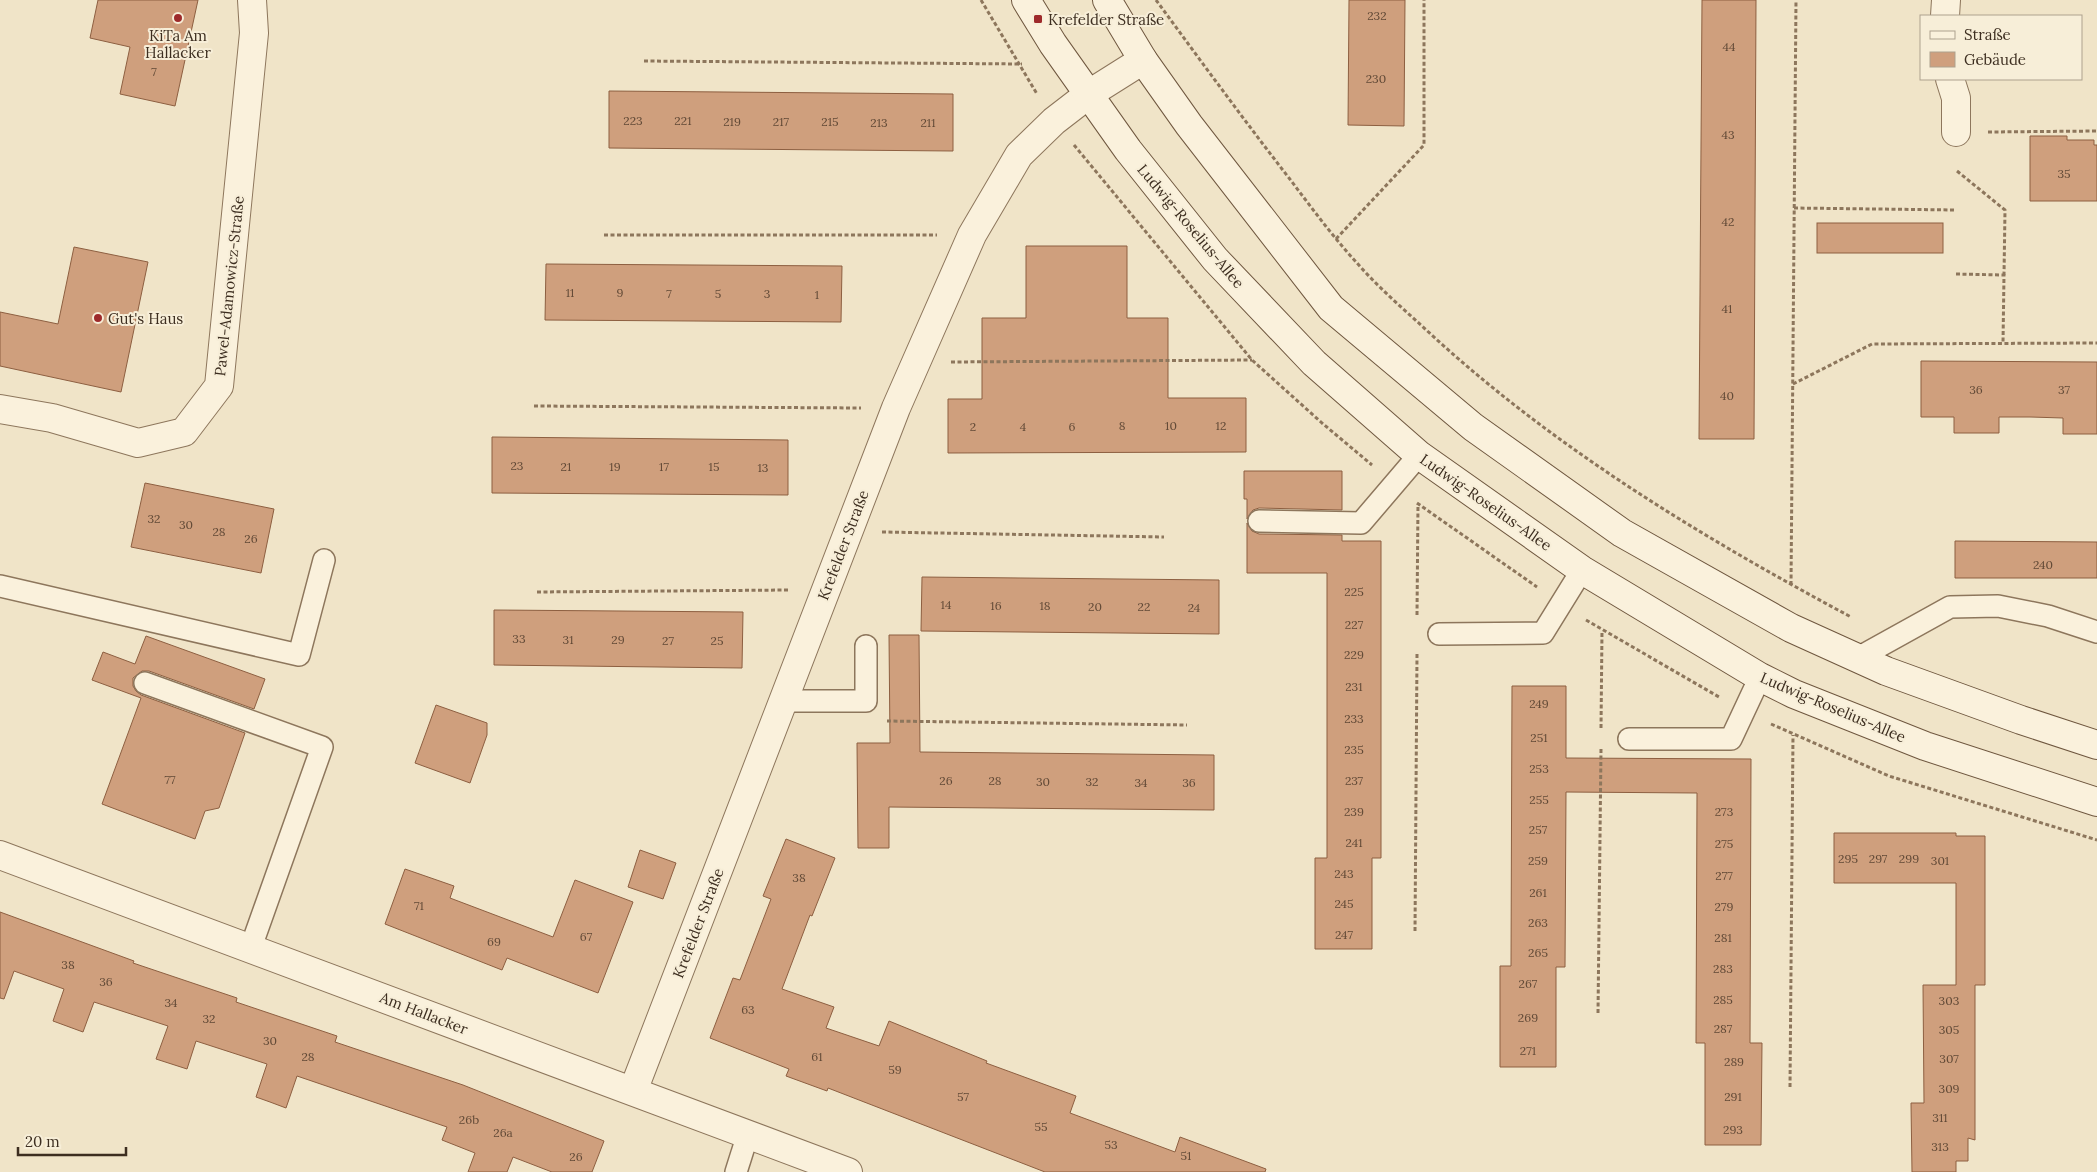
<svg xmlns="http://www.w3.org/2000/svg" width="2097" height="1172" viewBox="0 0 2097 1172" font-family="Lora,serif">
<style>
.building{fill:#cf9f7d;stroke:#8d5f41}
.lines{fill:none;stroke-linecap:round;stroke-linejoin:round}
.lane-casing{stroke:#8d765c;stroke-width:24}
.street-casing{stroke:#8d765c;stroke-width:30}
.secondary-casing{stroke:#6f573f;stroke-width:30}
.path{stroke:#8d765c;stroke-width:3;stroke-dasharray:4 2.5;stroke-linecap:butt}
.lane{stroke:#faf1dc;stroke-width:21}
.street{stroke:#faf1dc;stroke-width:28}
.secondary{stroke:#faf1dc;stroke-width:28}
.poi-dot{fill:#9e2a2b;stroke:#f7eed8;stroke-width:2}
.labels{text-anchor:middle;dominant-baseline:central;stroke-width:4;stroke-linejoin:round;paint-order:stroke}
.number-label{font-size:12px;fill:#624a37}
.poi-label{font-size:15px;fill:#3d2e20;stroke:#f7eed8;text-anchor:start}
.street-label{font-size:15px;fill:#3d2e20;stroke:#f7eed8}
</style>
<rect width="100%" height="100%" fill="#f0e4c8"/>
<g class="building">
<polygon points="98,0 198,0 175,106 120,94 130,47 90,38"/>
<polygon points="1349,0 1405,0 1404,126 1348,125"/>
<polygon points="1702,0 1756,0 1754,439 1699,439"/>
<polygon points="609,91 953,94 953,151 609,148"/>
<polygon points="2030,136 2067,136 2067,140 2094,140 2094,145 2097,145 2097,201 2030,201"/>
<rect x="1817" y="223" width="126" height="30"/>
<polygon points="1026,246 1127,246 1127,318 1168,318 1168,398 1246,398 1246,452 948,453 948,399 982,399 982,318 1026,318"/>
<polygon points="74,247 148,262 121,392 0,366 0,312 58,324"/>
<polygon points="546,264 842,266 841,322 545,320"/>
<polygon points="1921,361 2097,362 2097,434 2063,434 2063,418 2030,417 1999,417 1999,433 1954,433 1954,417 1921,417"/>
<polygon points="492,437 788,440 788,495 492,493"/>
<polygon points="1244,471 1342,471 1342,510 1259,508 1253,510 1247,519 1247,499 1244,499"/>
<polygon points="145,483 274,509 261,573 131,547"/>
<polygon points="1247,523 1252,531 1259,534 1342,535 1342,541 1381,541 1381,858 1372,858 1372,949 1315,949 1315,858 1327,858 1327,573 1247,573"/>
<polygon points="1955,541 2097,542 2097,578 1955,578"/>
<polygon points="922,577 1219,580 1219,634 921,631"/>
<polygon points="494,610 743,612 742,668 494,665"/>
<polygon points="889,635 919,635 920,752 1214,755 1214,810 889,807 889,848 858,848 857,743 890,743"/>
<polygon points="146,636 265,679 254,709 149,671 142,671 133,678 133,686 136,691 141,695 245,733 219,808 205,811 195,839 102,804 141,698 92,680 103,652 135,664"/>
<polygon points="1512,686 1566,686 1566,758 1751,759 1750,1043 1762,1043 1761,1145 1705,1145 1705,1043 1696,1043 1697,793 1566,792 1565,967 1556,967 1556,1067 1500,1067 1500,966 1511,966"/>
<polygon points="436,705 487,723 487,735 470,783 415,763"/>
<polygon points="1834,833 1956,833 1956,836 1985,836 1985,985 1975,985 1975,1140 1968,1138 1968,1161 1956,1161 1956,1172 1912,1172 1911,1103 1924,1103 1923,985 1956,985 1956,883 1834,883"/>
<polygon points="786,839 835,858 812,916 810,915 782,989 834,1007 826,1028 879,1046 889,1021 987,1061 986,1063 1076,1096 1070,1113 1175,1152 1180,1137 1266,1169 1265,1172 1045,1172 828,1088 827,1091 786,1076 789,1069 710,1038 733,978 740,980 771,899 763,896"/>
<polygon points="640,850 676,863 663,899 628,887"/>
<polygon points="405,869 454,886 450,898 553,937 575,880 633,902 598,993 507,958 502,970 385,924"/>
<polygon points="0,912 134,961 133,963 237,998 236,1002 337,1036 335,1042 463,1085 604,1141 592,1172 552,1172 513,1157 507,1172 468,1172 475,1153 442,1140 447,1127 297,1076 286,1108 270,1102 256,1097 267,1064 196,1041 187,1069 156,1059 168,1026 94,1002 83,1032 53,1021 64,989 14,971 4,999 0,998"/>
</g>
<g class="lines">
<g class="lane-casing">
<g id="lane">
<polyline points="1259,521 1361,523 1419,455"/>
<polyline points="0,586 299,655 324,560"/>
<polyline points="1439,634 1543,633 1582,570"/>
<polyline points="1858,658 1950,607 1998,606 2048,616 2097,632"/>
<polyline points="145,683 322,747 251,947"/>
<polyline points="783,701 866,701 866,646"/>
<polyline points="1629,739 1731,739 1760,677"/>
<polyline points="736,1172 748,1134"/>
</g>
</g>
<g class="street-casing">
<g id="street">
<polyline points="1945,16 1946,0"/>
<polyline points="1950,79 1956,98 1956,132"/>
<polyline points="0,409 52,418 138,443 184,432 219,386 254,33 252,0"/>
<polyline points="0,855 848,1172"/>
<polyline points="633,1091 896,408 972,235 1019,155 1054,121 1089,94 1143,60"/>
</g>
</g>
<g class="secondary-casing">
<g id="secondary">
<polyline points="1026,0 1053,44 1128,150 1215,259 1314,363 1419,455 1582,570 1760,677 1794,694 1925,746 2097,802"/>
<polyline points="1107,0 1143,60 1189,125 1331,308 1473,427 1622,533 1791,628 1886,671 2021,720 2097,745"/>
</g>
</g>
<g class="path">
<polyline points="981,0 1037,94"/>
<path d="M1156,0C1200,60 1244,120 1289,178C1311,207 1333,237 1357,263C1377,286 1400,306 1422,326C1549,445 1698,535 1851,617"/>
<polyline points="644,61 1022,64"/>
<polyline points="1988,132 2097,131"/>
<polyline points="1074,145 1252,360 1322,423 1372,465"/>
<polyline points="1957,171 2005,210 2004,275"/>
<polyline points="1794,208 1956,210"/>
<polyline points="604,235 937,235"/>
<polyline points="1336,239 1424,145 1424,0"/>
<polyline points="1956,274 2004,275 2003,343"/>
<polyline points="951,362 1252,360"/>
<polyline points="1793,384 1872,344 2097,343"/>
<polyline points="534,406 861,408"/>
<polyline points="1417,503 1537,587"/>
<polyline points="882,532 1164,537"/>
<polyline points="1791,585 1796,0"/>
<polyline points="537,592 790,590"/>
<polyline points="1417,615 1418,504"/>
<polyline points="1586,620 1719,697"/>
<polyline points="887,721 1187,725"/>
<polyline points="1771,724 1889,776 2097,840"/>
<polyline points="1601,728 1602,631"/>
<polyline points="1415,931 1417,654"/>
<polyline points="1598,1013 1601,749"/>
<polyline points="1790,1087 1793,735"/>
</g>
<use href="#lane" class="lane"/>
<use href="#street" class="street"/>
<use href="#secondary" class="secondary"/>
</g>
<g class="poi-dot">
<circle cx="178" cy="18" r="5"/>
<rect x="1033" y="14" width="10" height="10" rx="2.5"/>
<circle cx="98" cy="318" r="5"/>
</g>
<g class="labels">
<g class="number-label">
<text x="1377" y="15">232</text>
<text x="1729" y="46">44</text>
<text x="154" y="71">7</text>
<text x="1376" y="78">230</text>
<text x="633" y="120">223</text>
<text x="683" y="120">221</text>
<text x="732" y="121">219</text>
<text x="781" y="121">217</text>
<text x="830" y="121">215</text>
<text x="879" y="122">213</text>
<text x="928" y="122">211</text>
<text x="1728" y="134">43</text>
<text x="2064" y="173">35</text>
<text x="1728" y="221">42</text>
<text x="570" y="292">11</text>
<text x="620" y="292">9</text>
<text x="669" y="293">7</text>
<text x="718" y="293">5</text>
<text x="767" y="293">3</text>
<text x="817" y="294">1</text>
<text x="1727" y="308">41</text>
<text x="1976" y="389">36</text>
<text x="2064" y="389">37</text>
<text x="1727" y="395">40</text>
<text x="1122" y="425">8</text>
<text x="1171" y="425">10</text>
<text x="1221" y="425">12</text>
<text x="973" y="426">2</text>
<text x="1023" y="426">4</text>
<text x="1072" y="426">6</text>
<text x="517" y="465">23</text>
<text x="566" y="466">21</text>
<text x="615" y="466">19</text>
<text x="664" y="466">17</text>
<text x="714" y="466">15</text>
<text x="763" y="467">13</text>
<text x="154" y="518">32</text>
<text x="186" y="524">30</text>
<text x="219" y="531">28</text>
<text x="251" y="538">26</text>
<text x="2043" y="564">240</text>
<text x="1354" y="591">225</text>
<text x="946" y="604">14</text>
<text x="996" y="605">16</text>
<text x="1045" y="605">18</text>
<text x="1095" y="606">20</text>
<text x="1144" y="606">22</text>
<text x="1194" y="607">24</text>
<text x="1354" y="624">227</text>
<text x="519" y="638">33</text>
<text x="568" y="639">31</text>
<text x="618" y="639">29</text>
<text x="668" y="640">27</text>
<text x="717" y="640">25</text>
<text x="1354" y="654">229</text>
<text x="1354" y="686">231</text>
<text x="1539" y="703">249</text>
<text x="1354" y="718">233</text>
<text x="1539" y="737">251</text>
<text x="1354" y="749">235</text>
<text x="1539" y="768">253</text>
<text x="170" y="779">77</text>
<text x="946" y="780">26</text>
<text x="995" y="780">28</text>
<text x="1354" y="780">237</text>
<text x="1043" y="781">30</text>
<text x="1092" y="781">32</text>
<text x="1141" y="782">34</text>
<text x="1189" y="782">36</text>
<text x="1539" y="799">255</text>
<text x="1354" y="811">239</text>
<text x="1724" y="811">273</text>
<text x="1538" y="829">257</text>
<text x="1354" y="842">241</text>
<text x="1724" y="843">275</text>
<text x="1848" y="858">295</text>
<text x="1878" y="858">297</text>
<text x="1909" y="858">299</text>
<text x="1538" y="860">259</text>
<text x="1940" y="860">301</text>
<text x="1344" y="873">243</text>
<text x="1724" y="875">277</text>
<text x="799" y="877">38</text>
<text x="1538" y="892">261</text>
<text x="1344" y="903">245</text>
<text x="419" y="905">71</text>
<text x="1724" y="906">279</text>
<text x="1538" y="922">263</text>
<text x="1344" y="934">247</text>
<text x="586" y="936">67</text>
<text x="1723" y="937">281</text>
<text x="494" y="941">69</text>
<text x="1538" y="952">265</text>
<text x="68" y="964">38</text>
<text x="1723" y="968">283</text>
<text x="106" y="981">36</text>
<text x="1528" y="983">267</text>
<text x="1723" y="999">285</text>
<text x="1949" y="1000">303</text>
<text x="171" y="1002">34</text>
<text x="748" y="1009">63</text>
<text x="1528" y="1017">269</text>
<text x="209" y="1018">32</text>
<text x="1723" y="1028">287</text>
<text x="1949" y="1029">305</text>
<text x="270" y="1040">30</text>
<text x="1528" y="1050">271</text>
<text x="308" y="1056">28</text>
<text x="817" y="1056">61</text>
<text x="1949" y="1058">307</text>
<text x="1734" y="1061">289</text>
<text x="895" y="1069">59</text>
<text x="1949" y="1088">309</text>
<text x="963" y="1096">57</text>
<text x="1733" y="1096">291</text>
<text x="1940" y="1117">311</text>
<text x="469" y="1119">26b</text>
<text x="1041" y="1126">55</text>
<text x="1733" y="1129">293</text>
<text x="503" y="1132">26a</text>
<text x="1111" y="1144">53</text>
<text x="1940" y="1146">313</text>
<text x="1186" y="1155">51</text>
<text x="576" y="1156">26</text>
</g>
<g class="poi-label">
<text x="1048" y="19">Krefelder Straße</text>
<text x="178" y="35" text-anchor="middle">KiTa Am<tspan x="178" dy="17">Hallacker</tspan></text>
<text x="108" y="318">Gut's Haus</text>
</g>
<g class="street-label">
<text transform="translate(1191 226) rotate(50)">Ludwig-Roselius-Allee</text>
<text transform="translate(229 286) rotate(-84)">Pawel-Adamowicz-Straße</text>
<text transform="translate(1486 502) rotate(35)">Ludwig-Roselius-Allee</text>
<text transform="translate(843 545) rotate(-69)">Krefelder Straße</text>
<text transform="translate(1833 707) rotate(23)">Ludwig-Roselius-Allee</text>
<text transform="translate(698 923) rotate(-69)">Krefelder Straße</text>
<text transform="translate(424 1013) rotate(21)">Am Hallacker</text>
</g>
</g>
<rect x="1920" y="15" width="162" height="65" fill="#f7eed8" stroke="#ada18e"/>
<rect x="1930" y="31" width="25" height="8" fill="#faf1dc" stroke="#ada18e"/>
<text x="1964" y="40" font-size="15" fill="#3d2e20">Straße</text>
<rect x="1930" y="52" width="25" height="15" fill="#cf9f7d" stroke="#ada18e"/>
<text x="1964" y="65" font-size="15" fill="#3d2e20">Gebäude</text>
<path d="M18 1147v8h108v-8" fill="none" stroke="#3d2e20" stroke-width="2.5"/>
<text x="25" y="1147" font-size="15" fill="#3d2e20" stroke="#f7eed8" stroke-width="4" paint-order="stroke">20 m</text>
</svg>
